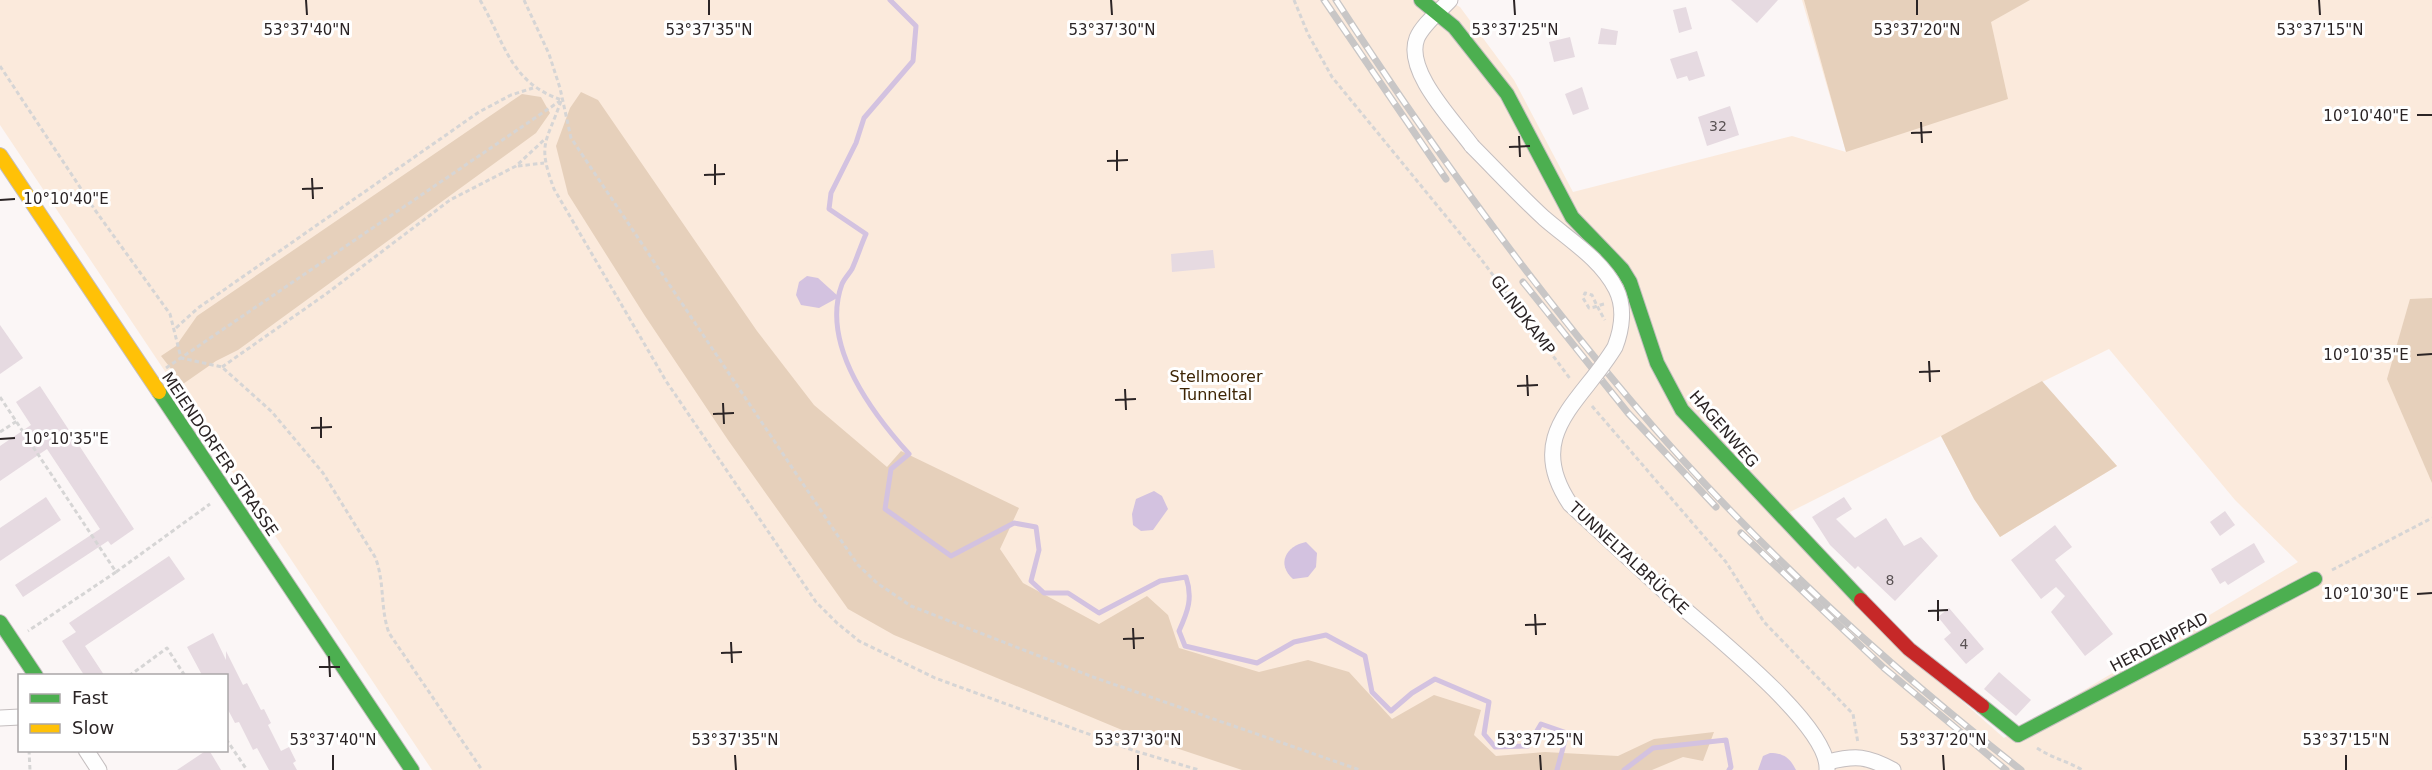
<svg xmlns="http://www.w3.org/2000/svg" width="2432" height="770" viewBox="0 0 2432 770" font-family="'DejaVu Sans',sans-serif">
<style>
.green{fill:#fbeadc;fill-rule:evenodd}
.forest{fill:#e6d0bb}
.water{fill:#d3c2e0}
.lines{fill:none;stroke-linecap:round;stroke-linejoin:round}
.stream{stroke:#d3c2e0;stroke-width:5}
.building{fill:#e6dae1}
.street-casing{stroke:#c4bebf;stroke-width:17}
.fast-casing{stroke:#c4bebf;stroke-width:16}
.slow-casing{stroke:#c4bebf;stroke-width:16}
.jam-casing{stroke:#c4bebf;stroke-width:16}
.path{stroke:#d6d5d5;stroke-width:3;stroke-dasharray:4.5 3;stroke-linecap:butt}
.street{stroke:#fefefe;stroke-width:15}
.fast{stroke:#4caf50;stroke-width:14}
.slow{stroke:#ffc107;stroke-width:14}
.jam{stroke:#c62828;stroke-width:14}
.rail-casing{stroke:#c8c6c6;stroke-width:7}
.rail{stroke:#fff;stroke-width:4.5;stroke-dasharray:14;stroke-linecap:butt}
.street-bridge-casing{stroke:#c4bebf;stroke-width:17;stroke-linecap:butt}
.street-bridge{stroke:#fefefe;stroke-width:15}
.ticks{fill:none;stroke:#2b2425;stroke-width:2}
.labels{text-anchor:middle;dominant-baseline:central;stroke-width:6;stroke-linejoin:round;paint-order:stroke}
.number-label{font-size:14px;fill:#5a5254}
.street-label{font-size:16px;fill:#2b2425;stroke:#fff}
.park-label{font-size:16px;fill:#3e2505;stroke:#fff}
.ticks-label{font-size:15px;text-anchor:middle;fill:#2b2425;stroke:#fff;stroke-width:6;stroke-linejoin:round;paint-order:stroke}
</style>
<rect width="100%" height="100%" fill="#fbf6f6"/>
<path class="green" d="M0,0H1447L1460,7L1514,80L1573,192L1792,136L1846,152L1802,0H2432V770H432L0,125ZM2109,349L2235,500L2298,562L2004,738L1871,621L1790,512L1941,436L1974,499L2000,537L2117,466L2042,382Z"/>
<g class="forest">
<polygon points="1804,0 2030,0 1991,22 2008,99 1846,152"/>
<polygon points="581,92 598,100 757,331 814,405 887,467 901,451 1019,508 1000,549 1023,583 1099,624 1147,596 1168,615 1179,648 1259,672 1308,660 1349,672 1392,719 1434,695 1481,710 1474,735 1496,756 1545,752 1618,756 1654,739 1714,732 1703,761 1683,757 1652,770 1242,770 1122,730 894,635 848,609 728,440 645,316 568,194 556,146 570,108"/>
<polygon points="522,94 541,97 550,113 536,133 238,350 216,361 183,384 161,356 176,346 197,316"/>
<polygon points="2432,298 2432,483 2387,379 2410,299"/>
<polygon points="2042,381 2117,466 2000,537 1974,499 1941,436"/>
</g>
<g class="water">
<polygon points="807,276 818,278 839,297 819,308 801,305 796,295 799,282"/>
<polygon points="1154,491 1162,496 1168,509 1153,530 1141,531 1133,525 1132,514 1136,499"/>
<path d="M1306,542L1317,553L1316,567L1308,577L1293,579C1276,564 1286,546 1306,542Z"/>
<path d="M1770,753C1784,753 1790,758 1796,770H1758L1763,756Z"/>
</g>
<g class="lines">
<g class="stream">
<path d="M890,0L916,26L913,61L864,118L856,143L831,193L829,209L866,234C861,245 857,258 852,269C849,274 844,279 842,284C820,344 872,413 909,454L891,469L885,509L951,556L1014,523L1036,527L1039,550L1031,581L1044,593H1068L1099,613L1160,581L1186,577C1193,598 1188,611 1179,631L1185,646L1257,663L1294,642L1326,635L1365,656L1372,692L1391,711L1412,693L1435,679L1489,702L1484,734L1495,747L1528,746L1541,724L1567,733L1557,770"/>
<polyline points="1624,770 1653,748 1726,740 1731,767 1729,770"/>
</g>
</g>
<g class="building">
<polygon points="1731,0 1778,0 1757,23"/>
<polygon points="1686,7 1692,29 1679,33 1673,10"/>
<polygon points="1601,28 1618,31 1616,45 1598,44"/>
<polygon points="1570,37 1575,57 1554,62 1549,42"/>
<polygon points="1697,51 1705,76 1689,81 1687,76 1677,79 1670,59"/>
<polygon points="1582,87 1589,109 1573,115 1565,94"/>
<polygon points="1730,106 1739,135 1707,146 1698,117"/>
<polygon points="1213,250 1215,268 1172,272 1171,254"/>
<polygon points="0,325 23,358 0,374"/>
<polygon points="40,386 134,529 111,545 108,541 23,597 15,585 100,529 47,449 0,481 0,446 31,425 16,402"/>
<polygon points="46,497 61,520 0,561 0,528"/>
<polygon points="1844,497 1852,509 1836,519 1855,538 1886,518 1904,546 1921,537 1938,556 1895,601 1858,566 1855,569 1830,545 1812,517"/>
<polygon points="2225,511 2235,525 2220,536 2210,522"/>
<polygon points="2055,525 2072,547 2055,560 2113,634 2085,656 2051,612 2065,596 2056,587 2041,599 2011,560"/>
<polygon points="2254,543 2265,562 2228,585 2225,581 2220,584 2211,569"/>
<polygon points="169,556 185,579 85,646 104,675 84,675 62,641 76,632 69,623"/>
<polygon points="1949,608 1984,649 1966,664 1944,639 1951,633 1938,617"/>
<polygon points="213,633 226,660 226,651 243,685 247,683 261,710 264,709 271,723 268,725 281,751 289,747 296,761 293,763 297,770 269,770 257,748 253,750 239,722 235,723 226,706 226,675 202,675 187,647"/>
<polygon points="1999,672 2031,700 2016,716 1984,689"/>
<polygon points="209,750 221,770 177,770 207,750"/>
</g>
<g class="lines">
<g class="street-casing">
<g id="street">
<path d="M1450,0C1440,11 1423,24 1417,38C1404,71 1454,121 1472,146"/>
<path d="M1673,599C1708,631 1830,725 1827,770"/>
<polyline points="0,718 20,717"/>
<polyline points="86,750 99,770"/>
<path d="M1828,762C1856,755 1867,756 1893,770"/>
</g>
</g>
<g class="fast-casing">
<g id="fast">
<polyline points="1421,0 1454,27 1507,94 1572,217 1622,269 1630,282 1657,363 1682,410 1861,600"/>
<polyline points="159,392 412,770"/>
<polyline points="0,622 36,676"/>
<polyline points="1982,706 2018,735 2315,579"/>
</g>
</g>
<g class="slow-casing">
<polyline id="slow" points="0,155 159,392"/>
</g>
<g class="jam-casing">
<polyline id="jam" points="1861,600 1909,649 1982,706"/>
</g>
<g class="path">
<path d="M480,0C505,43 510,83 562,100"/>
<polyline points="524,0 549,54 560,88 571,138 840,539 858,565 877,583 911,606 1093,677 1360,770"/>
<polyline points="1294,0 1308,34 1332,77 1481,259 1571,380"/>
<path d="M0,66L95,210L170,314L181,358L222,367L272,412L323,473L375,557C385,581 380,609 389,633L482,770"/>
<path d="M561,101C546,144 537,143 554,189L666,381L816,602L837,623L859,641L935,678L1135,751L1199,770"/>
<polyline points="518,166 544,163"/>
<path d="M1604,304C1599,305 1594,308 1589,308L1583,298L1585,293L1592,295C1596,304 1600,312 1605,320"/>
<polyline points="176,328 198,308 479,112 511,95 533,88"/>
<polyline points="222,367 326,294 450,200 516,166 545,139"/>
<polyline points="166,368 560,101"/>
<polyline points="0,397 116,572 28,631"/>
<polyline points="1592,406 1726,562 1764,622 1853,714 1858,743"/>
<polyline points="0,432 17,421"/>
<polyline points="2332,570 2432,518"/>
<polyline points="116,572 210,504"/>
<polyline points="129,676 167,648 185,676"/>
<polyline points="226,739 247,770"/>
<path d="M2037,748C2052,758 2067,761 2082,770"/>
<polyline points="29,750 30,770"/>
</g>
<use href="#street" class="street"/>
<use href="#fast" class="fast"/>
<use href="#slow" class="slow"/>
<use href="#jam" class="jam"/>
<g class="rail-casing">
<g id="rail">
<polyline points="1324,0 1446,179"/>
<path d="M1336,0C1427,140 1524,275 1632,402C1747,538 1881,660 2021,770"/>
<polyline points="1523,282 1628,413 1716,507"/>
<polyline points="1741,533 1884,668 2006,770"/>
</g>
</g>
<use href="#rail" class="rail"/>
<g class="street-bridge-casing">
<path id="street-bridge" d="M1472,146C1496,170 1519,195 1544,218C1568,239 1601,259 1616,289C1625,307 1622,329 1615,347C1582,402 1523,434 1570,504L1673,599"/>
</g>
<use href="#street-bridge" class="street-bridge"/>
</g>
<path class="ticks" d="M306,0L307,15M709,0V15M1111,0L1112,15M1514,0L1515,15M1917,0V15M2319,0L2320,15M2417,115H2432M1921,122L1922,143M1911,133L1932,132M1519,136L1520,157M1509,147L1530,146M1117,150V171M1107,161L1128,160M715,164V185M704,175L725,174M312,178L313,199M302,189L323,188M0,200L15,199M2417,355L2432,354M1929,361L1930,382M1919,372L1940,371M1527,375L1528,396M1517,386L1538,385M1125,389L1126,410M1115,400L1136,399M723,403L724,424M713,414L734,413M321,417V438M311,428L332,427M0,439L15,438M2417,594L2432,593M1938,600V621M1928,611L1948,610M1535,614L1536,635M1525,625L1546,624M1133,628L1134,649M1123,639L1144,638M731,642L732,663M721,653L742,652M329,656L330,677M319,667H340M333,755V770M735,755L736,770M1138,755V770M1540,755L1541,770M1943,755L1944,770M2346,755V770"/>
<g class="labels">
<g class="number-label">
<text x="1718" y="126">32</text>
<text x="1890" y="580">8</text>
<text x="1964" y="644">4</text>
</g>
<g class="street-label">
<text transform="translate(1523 315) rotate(53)">GLINDKAMP</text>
<text transform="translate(1724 429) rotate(49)">HAGENWEG</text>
<text transform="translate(220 454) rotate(56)">MEIENDORFER STRASSE</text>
<text transform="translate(1629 558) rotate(43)">TUNNELTALBRÜCKE</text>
<text transform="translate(2159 642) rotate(-28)">HERDENPFAD</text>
</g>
<g class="park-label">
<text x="1216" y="376">Stellmoorer<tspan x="1216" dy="18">Tunneltal</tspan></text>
</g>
</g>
<g class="ticks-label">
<text x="307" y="35">53°37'40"N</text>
<text x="709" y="35">53°37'35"N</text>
<text x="1112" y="35">53°37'30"N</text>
<text x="1515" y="35">53°37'25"N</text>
<text x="1917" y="35">53°37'20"N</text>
<text x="2320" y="35">53°37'15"N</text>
<text x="2366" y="121">10°10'40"E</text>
<text x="66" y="204">10°10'40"E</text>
<text x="2366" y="360">10°10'35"E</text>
<text x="66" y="444">10°10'35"E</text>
<text x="2366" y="599">10°10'30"E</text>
<text x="333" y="745">53°37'40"N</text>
<text x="735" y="745">53°37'35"N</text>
<text x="1138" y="745">53°37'30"N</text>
<text x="1540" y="745">53°37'25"N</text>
<text x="1943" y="745">53°37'20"N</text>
<text x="2346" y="745">53°37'15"N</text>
</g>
<rect x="18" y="674" width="210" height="78" fill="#ffffff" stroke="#aaa7a8" stroke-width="1.5"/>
<rect x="30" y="694" width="30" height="9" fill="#4caf50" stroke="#aaa7a8" stroke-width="1.5"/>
<text x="72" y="704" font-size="18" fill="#2b2425">Fast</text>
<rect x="30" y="724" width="30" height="9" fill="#ffc107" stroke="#aaa7a8" stroke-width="1.5"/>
<text x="72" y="734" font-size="18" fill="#2b2425">Slow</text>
</svg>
